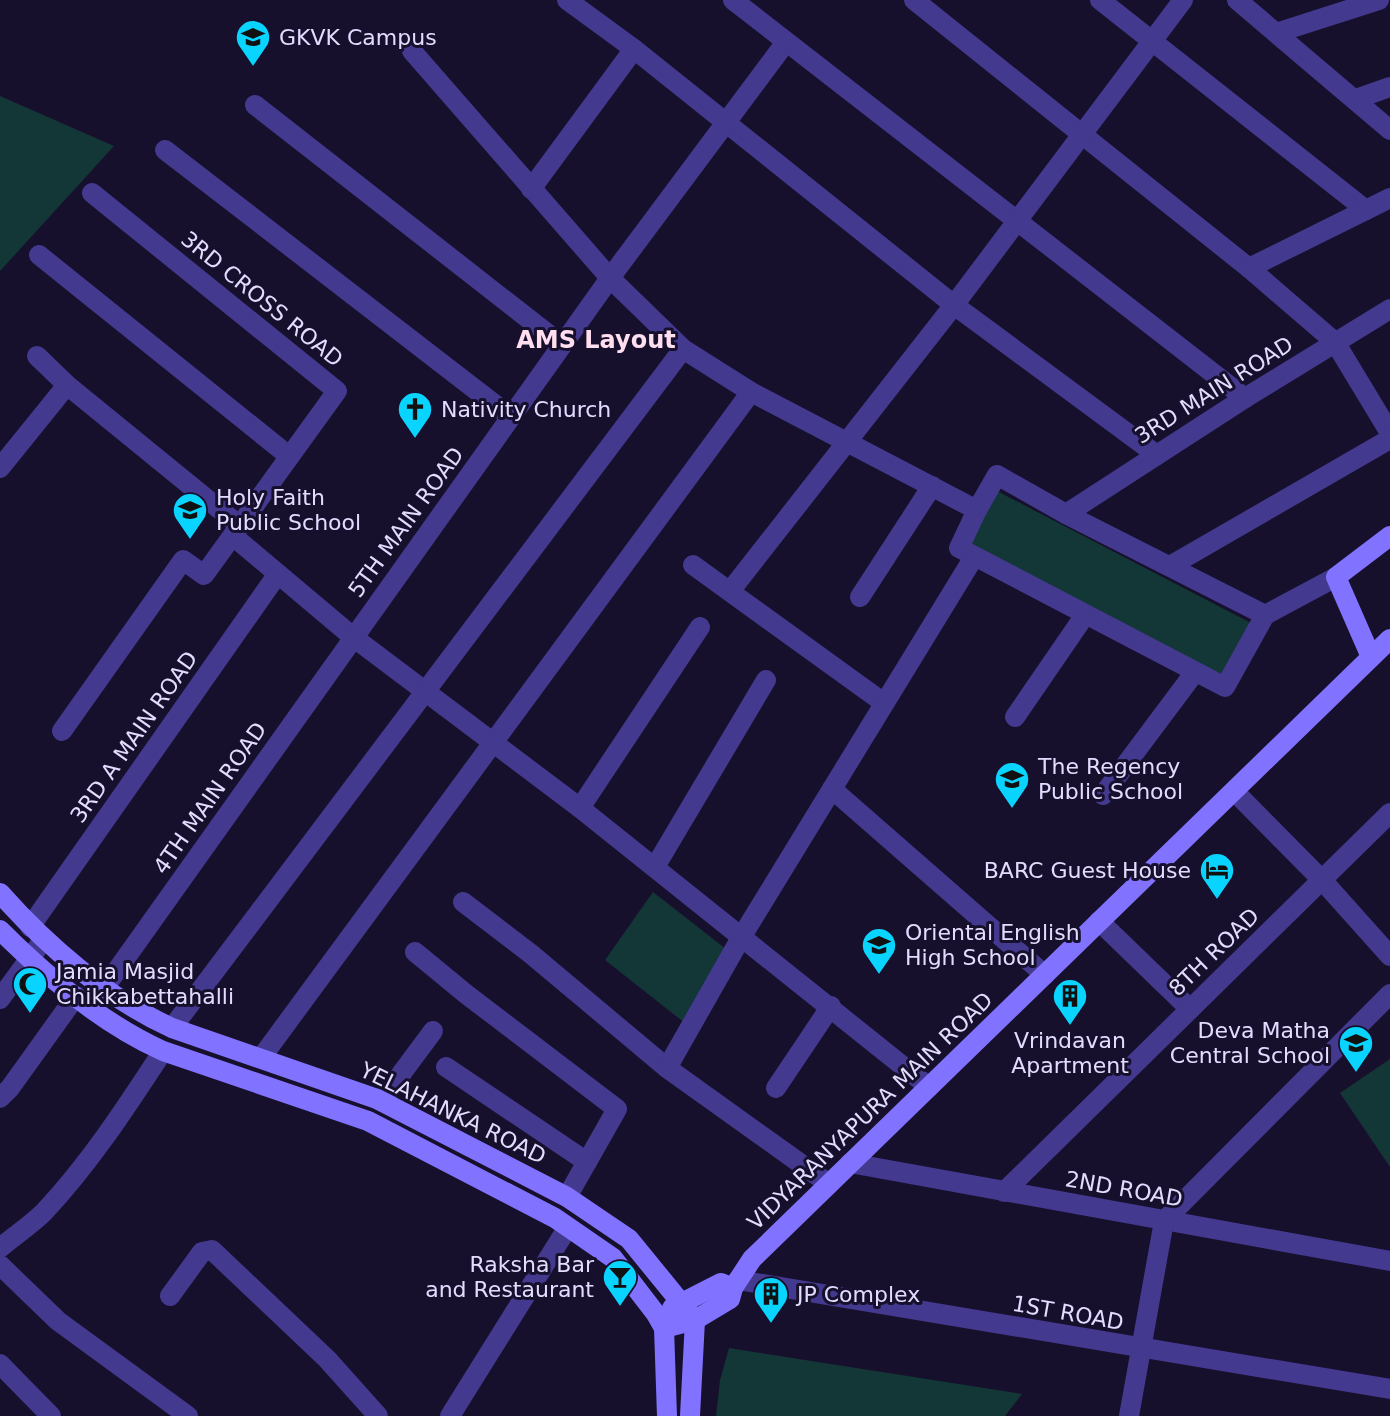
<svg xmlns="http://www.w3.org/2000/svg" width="1390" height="1416" viewBox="0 0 1390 1416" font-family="'DejaVu Sans',sans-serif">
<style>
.green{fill:#133637}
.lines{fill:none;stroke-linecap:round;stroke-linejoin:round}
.street{stroke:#43398e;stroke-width:20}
.secondary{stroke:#8173ff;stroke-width:20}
.labels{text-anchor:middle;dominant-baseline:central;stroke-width:6;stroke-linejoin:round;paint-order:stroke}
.poi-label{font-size:22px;fill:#e2dcff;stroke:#17102d;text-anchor:start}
.street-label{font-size:22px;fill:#e2dcff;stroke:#17102d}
.neighbourhood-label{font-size:24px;font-weight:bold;fill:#ffdef0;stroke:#17102d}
</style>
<rect width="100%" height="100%" fill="#17102d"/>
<g class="green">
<polygon points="0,96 114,146 0,271"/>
<polygon points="997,491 1253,624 1225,678 969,545"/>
<polygon points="653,892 726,949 686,1024 605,960"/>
<polygon points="1390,1059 1390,1167 1340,1093"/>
<polygon points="729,1348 1022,1394 1005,1416 716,1416 720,1380"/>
</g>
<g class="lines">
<g class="street">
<polyline points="567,0 634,49 954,305 1157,455"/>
<polyline points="733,0 1245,398"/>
<polyline points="914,0 1249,268 1335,342 1390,433"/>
<polyline points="1100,0 1366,210"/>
<polyline points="1237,0 1390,130"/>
<polyline points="1276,33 1379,0"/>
<polyline points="412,51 610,278 683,349 751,392 977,510 997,475 1066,514 1265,615 1336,577"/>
<polyline points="1356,99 1390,87"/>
<polyline points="255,105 562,345"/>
<polyline points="165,150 511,417"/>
<polyline points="531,189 634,49"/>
<polyline points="39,255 289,456"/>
<polyline points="1249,268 1390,198"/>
<polyline points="37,356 67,385 240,526"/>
<polyline points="0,468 67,385"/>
<polyline points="977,510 959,548 1225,687 1265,615"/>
<polyline points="1066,514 1245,398 1390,309"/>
<polyline points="233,536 353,637 580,808 929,1087"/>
<polyline points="693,565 884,703"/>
<polyline points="1170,566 1390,439"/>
<polyline points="731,590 954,305 1183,0"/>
<polyline points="860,597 932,486"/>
<polyline points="1015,717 1085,615"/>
<polyline points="62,731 183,560 204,575 337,391 92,193"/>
<polyline points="832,789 1045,975"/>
<polyline points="1234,791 1322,880 1390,956"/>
<polyline points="1103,795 1195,672"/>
<polyline points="580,808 700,627"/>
<polyline points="655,867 766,680"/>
<polyline points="463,902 531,954 667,1068 829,1184"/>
<polyline points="1099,921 1190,1009"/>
<polyline points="30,927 277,575"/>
<polyline points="415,952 466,994 617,1109 567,1197"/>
<polyline points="105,987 610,278 786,42"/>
<polyline points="0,999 44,939"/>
<polyline points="172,1028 683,349"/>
<polyline points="261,1058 751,392"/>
<polyline points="446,1067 587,1162"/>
<polyline points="667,1068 742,936 974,557"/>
<polyline points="776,1088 831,1006"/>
<polyline points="0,1098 10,1088 76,996"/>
<polyline points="381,1101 433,1031"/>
<polyline points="850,1163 1390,1261"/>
<polyline points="1004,1192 1390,813"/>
<path d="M0,1248C14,1236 31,1225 44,1212C90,1163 127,1106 163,1051"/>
<polyline points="0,1265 58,1321 188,1416"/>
<polyline points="738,1280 1390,1389"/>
<polyline points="170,1296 202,1252 212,1250 327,1359 378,1416"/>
<polyline points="0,1364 51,1416"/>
<polyline points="450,1416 568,1227"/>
<polyline points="1129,1416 1164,1221 1390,994"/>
</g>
<g class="secondary">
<polyline points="1371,657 1336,577 1390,536"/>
<path d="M0,893C46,945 108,999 172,1028L377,1099L567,1197L629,1239L695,1320L690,1416"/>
<path d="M0,930C47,977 103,1024 163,1051L368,1121L555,1218L613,1258L656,1314L664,1328L667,1416"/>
<polyline points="672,1308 721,1283 733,1288"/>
<polyline points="664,1328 695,1320 730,1299 733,1288 752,1259 1390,639"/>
</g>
</g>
<defs>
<g id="university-pin" transform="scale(1.8)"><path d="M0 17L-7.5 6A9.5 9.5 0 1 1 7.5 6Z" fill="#08d4ff" stroke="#17102d"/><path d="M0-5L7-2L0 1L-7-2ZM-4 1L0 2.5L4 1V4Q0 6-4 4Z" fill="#111"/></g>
<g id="church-pin" transform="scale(1.8)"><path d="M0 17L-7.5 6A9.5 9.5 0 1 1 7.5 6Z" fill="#08d4ff" stroke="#17102d"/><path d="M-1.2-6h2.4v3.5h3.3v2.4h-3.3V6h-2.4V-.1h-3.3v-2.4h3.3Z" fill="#111"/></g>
<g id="school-pin" transform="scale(1.8)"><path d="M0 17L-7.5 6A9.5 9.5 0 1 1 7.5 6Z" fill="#08d4ff" stroke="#17102d"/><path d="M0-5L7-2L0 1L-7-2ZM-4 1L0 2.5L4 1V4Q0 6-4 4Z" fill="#111"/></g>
<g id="hotel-pin" transform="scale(1.8)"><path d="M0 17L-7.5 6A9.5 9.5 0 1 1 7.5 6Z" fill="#08d4ff" stroke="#17102d"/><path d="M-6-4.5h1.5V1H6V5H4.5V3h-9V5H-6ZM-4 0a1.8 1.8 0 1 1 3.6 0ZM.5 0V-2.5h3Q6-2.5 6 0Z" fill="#111"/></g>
<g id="mosque-pin" transform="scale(1.8)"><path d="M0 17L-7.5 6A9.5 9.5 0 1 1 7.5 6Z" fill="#08d4ff" stroke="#17102d"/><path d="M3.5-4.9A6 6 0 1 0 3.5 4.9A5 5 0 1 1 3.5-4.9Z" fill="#111"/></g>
<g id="building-pin" transform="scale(1.8)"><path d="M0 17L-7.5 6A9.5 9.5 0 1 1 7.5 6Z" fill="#08d4ff" stroke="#17102d"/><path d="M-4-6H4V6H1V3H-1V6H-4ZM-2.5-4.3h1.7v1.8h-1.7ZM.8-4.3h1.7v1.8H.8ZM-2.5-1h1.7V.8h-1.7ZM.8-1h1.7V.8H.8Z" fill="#111"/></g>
<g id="bar-pin" transform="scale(1.8)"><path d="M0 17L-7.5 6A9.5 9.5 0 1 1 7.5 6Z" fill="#08d4ff" stroke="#17102d"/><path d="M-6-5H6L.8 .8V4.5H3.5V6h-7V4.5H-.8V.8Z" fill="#111"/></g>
</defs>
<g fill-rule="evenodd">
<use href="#university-pin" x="253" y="37"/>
<use href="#church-pin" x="415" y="409"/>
<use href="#school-pin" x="190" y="510"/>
<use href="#school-pin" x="1012" y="779"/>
<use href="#hotel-pin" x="1217" y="870"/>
<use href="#school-pin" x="879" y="945"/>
<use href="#mosque-pin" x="30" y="984"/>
<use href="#building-pin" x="1070" y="996"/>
<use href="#school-pin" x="1356" y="1043"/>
<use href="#bar-pin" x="620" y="1277"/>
<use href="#building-pin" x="771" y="1294"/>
</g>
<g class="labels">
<g class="poi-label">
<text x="279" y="37">GKVK Campus</text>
<text x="441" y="409">Nativity Church</text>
<text x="216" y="497">Holy Faith<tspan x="216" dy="25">Public School</tspan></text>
<text x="1038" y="766">The Regency<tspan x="1038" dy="25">Public School</tspan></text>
<text x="1191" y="870" text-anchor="end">BARC Guest House</text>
<text x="905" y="932">Oriental English<tspan x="905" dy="25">High School</tspan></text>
<text x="56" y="971">Jamia Masjid<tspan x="56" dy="25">Chikkabettahalli</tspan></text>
<text x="1330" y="1030" text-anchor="end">Deva Matha<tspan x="1330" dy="25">Central School</tspan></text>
<text x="1070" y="1040" text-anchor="middle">Vrindavan<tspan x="1070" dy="25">Apartment</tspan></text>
<text x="594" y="1264" text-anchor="end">Raksha Bar<tspan x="594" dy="25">and Restaurant</tspan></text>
<text x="797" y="1294">JP Complex</text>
</g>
<g class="street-label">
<text transform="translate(262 299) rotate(39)">3RD CROSS ROAD</text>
<text transform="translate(1214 390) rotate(-32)">3RD MAIN ROAD</text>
<text transform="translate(406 522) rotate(-54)">5TH MAIN ROAD</text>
<text transform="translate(134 737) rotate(-55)">3RD A MAIN ROAD</text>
<text transform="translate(210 798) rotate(-55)">4TH MAIN ROAD</text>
<text transform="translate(1214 952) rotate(-44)">8TH ROAD</text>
<text transform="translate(870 1111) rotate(-44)">VIDYARANYAPURA MAIN ROAD</text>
<text transform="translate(453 1113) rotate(26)">YELAHANKA ROAD</text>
<text transform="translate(1124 1189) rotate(10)">2ND ROAD</text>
<text transform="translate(1068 1313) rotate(10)">1ST ROAD</text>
</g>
<g class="neighbourhood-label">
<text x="596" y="340">AMS Layout</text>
</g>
</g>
</svg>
